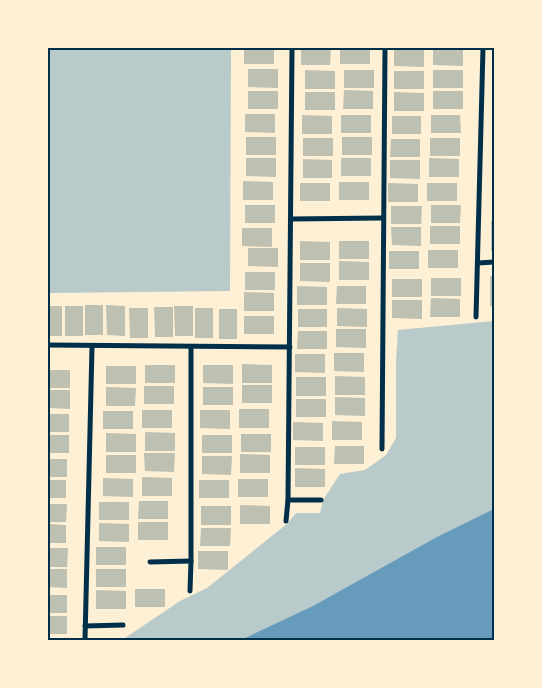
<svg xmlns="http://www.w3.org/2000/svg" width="542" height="688" viewBox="0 0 542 688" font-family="Barlow,sans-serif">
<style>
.green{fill:#b9caca}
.water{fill:#669bbc}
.building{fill:#bec0b2}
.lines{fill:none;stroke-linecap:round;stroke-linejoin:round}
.minor{stroke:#003049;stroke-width:5}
.neatline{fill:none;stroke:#003049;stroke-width:2}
</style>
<rect width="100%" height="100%" fill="#fdf0d5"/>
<g class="green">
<polygon points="48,48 231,48 230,291 48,293"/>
<polygon points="494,321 494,628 468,640 122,640 180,601 207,588 288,523 296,513 320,513 323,500 340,474 365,470 386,455 396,438 396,361 398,330"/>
</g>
<polygon class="water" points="494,509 494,640 241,640 313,606 437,537"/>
<g class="building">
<rect x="244" y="48" width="30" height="16"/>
<polygon points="301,48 331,48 330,65 301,65"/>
<rect x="340" y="48" width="30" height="16"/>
<polygon points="394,48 424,48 424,67 394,66"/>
<polygon points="433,48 463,48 463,66 433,65"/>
<polygon points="248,69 278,69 278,88 248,87"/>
<polygon points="305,70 335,71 335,89 305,89"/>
<rect x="344" y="70" width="30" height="18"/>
<rect x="433" y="70" width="30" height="18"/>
<rect x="394" y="71" width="30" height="18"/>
<polygon points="344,90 373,91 373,109 343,109"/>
<rect x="248" y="91" width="30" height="18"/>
<rect x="433" y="91" width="30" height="18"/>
<rect x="305" y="92" width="30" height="18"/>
<polygon points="394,92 424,93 424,111 394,111"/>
<polygon points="245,114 275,114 275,133 245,132"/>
<polygon points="302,115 332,116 332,134 302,134"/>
<rect x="341" y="115" width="30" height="18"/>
<polygon points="431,115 460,115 461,133 431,133"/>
<rect x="392" y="116" width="29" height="18"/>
<rect x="246" y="137" width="30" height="18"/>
<rect x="342" y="137" width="30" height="18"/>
<rect x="303" y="138" width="30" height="18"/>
<rect x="430" y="138" width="30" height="18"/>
<polygon points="391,139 420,139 420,157 390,157"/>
<polygon points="246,158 276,158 276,177 246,176"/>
<rect x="341" y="158" width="30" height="18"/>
<polygon points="429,158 459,159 459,177 429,177"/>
<polygon points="303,159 332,160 332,178 303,178"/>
<polygon points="390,160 420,160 420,179 390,178"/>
<polygon points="243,181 273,182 273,200 243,200"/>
<rect x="339" y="182" width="30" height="18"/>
<rect x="300" y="183" width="30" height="18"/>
<polygon points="388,183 418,184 418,202 388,202"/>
<rect x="427" y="183" width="30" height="18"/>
<rect x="245" y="205" width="30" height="18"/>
<polygon points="431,205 461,205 460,223 431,223"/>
<polygon points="391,206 422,206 421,224 391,224"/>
<rect x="491" y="221" width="3" height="30"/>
<rect x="430" y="226" width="30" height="18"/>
<polygon points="391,227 421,227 421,246 392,245"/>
<polygon points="242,228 272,228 272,247 242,246"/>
<polygon points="300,241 330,242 330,260 300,260"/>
<rect x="339" y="241" width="30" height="18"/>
<polygon points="248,248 278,248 278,267 248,266"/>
<rect x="428" y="250" width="30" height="18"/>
<rect x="389" y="251" width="30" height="18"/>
<polygon points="339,261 369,262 369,280 339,280"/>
<polygon points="300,263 330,263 330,282 300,281"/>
<rect x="245" y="272" width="30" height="18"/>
<rect x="490" y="276" width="4" height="30"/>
<rect x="431" y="278" width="30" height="18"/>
<rect x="392" y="279" width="30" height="18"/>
<polygon points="297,286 327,287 327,305 297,305"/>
<polygon points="337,286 366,286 366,304 336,304"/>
<polygon points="244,292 274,293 274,311 244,311"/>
<polygon points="431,298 460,299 460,317 430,317"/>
<polygon points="392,300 422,300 422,319 392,318"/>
<rect x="85" y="305" width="18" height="30"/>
<polygon points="106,305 125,306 125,336 107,335"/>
<rect x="48" y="306" width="14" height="30"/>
<rect x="65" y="306" width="18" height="30"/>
<polygon points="174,306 193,306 193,336 175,336"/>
<polygon points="154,307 173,307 173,337 155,337"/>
<polygon points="129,308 148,308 148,338 130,338"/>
<rect x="195" y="308" width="18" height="30"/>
<polygon points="337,308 367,309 367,327 337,326"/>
<rect x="219" y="309" width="18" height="30"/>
<rect x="298" y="309" width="29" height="18"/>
<rect x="244" y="316" width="30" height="18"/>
<polygon points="336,329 366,329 366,348 336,347"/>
<polygon points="298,331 327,331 327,349 297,349"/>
<polygon points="334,353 364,353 364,372 334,371"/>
<polygon points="295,354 325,354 325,373 295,372"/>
<polygon points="242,364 272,365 272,383 242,383"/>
<rect x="145" y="365" width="30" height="18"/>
<polygon points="203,365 233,365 233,384 203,383"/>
<rect x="106" y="366" width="30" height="18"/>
<rect x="48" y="370" width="22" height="18"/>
<polygon points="335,376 365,377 365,395 335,395"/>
<rect x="296" y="377" width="30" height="19"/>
<rect x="242" y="385" width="30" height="18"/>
<rect x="144" y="386" width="30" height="18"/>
<polygon points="106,387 136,388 135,406 106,406"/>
<rect x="203" y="387" width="30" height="18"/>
<polygon points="48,390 70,390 70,409 48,408"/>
<polygon points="335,397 365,398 365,416 335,415"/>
<rect x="296" y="399" width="30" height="18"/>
<rect x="239" y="409" width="30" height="19"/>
<rect x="142" y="410" width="30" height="18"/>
<polygon points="200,410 230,410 230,429 200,428"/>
<rect x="103" y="411" width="30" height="18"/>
<rect x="48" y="414" width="21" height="18"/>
<polygon points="332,421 362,422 362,440 332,440"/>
<polygon points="293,422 323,423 323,441 293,440"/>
<polygon points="145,432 175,433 175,451 145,451"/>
<polygon points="106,433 136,434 136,452 106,452"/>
<rect x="241" y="434" width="30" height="18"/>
<rect x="48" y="435" width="21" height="18"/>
<rect x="202" y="435" width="30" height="18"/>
<polygon points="335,446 364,446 364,464 334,464"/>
<rect x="295" y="447" width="30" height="18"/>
<polygon points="144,453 175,453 174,472 145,471"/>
<polygon points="240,454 270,455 270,473 240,473"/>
<rect x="106" y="455" width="30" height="18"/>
<polygon points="202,456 232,456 231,475 202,474"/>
<rect x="48" y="459" width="19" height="18"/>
<polygon points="295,468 325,469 325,487 295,487"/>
<polygon points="142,477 172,478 172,496 142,496"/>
<polygon points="103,478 133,479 133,497 103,496"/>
<rect x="238" y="479" width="30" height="18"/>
<rect x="48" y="480" width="18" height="18"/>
<rect x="199" y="480" width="30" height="18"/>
<polygon points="139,501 168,501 168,519 138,519"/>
<rect x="99" y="502" width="30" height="18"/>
<polygon points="48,504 67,504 66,522 48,522"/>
<polygon points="240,505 270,506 270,524 240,524"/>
<rect x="201" y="506" width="30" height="19"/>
<rect x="138" y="522" width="30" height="18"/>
<polygon points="99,523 129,524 129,542 99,541"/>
<polygon points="48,524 66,525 66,543 48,543"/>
<polygon points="201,528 231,528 230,546 200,546"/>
<rect x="96" y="547" width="30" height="18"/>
<polygon points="48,548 68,548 67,567 48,567"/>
<polygon points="198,551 228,551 228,570 198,569"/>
<polygon points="48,569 67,569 67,588 48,587"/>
<rect x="96" y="569" width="30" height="18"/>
<rect x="135" y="589" width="30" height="18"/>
<polygon points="96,590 126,591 126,609 96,609"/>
<rect x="48" y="595" width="19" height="18"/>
<rect x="48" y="616" width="19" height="18"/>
</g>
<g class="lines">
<g class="minor">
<polyline points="291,219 383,218"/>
<polyline points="478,263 494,262"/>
<polyline points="476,317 483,48"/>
<polyline points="48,345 290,347"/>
<polyline points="382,449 385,48"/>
<polyline points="288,500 321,500"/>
<polyline points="286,521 288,500 292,48"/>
<polyline points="150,562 191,561"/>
<polyline points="190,591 191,561 191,347"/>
<polyline points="85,626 123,625"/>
<polyline points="85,640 92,347"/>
</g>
</g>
<rect width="542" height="688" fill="none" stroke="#fdf0d5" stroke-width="98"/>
<rect x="49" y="49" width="444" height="590" class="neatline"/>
</svg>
